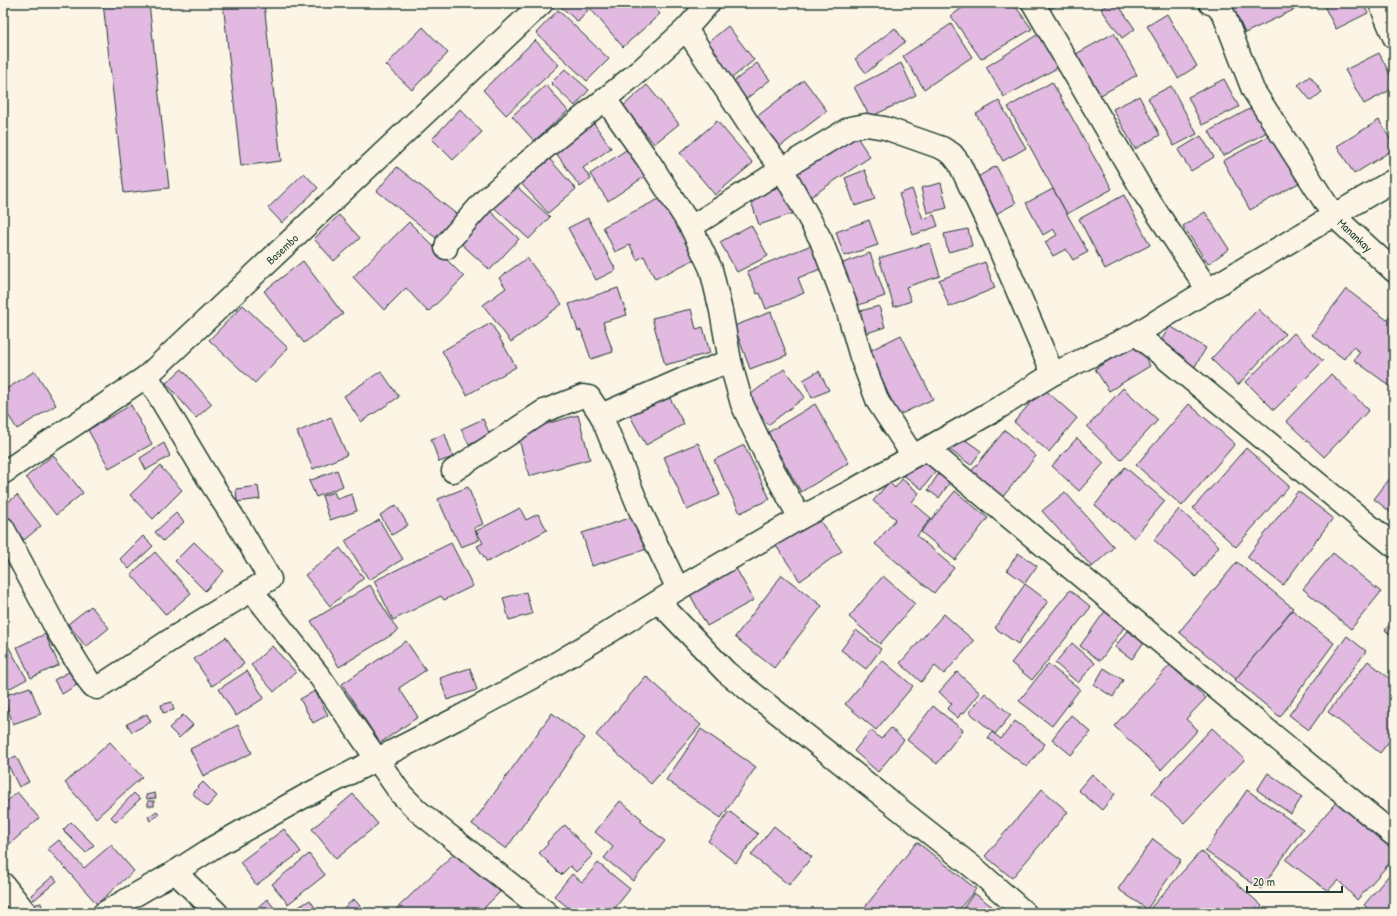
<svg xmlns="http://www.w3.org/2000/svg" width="1397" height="916" viewBox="0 0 1397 916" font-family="'Patrick Hand',sans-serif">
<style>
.building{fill:#e1b9e1;stroke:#1f3d34}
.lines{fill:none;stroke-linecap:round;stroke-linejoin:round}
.minor-casing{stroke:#1f3d34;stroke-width:25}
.minor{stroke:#fcf5e5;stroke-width:22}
.labels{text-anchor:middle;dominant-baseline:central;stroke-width:3;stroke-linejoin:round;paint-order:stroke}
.street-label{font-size:12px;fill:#1f3d34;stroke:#fcf5e5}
</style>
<rect width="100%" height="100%" fill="#fcf5e5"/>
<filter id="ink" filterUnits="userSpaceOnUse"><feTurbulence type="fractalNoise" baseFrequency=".025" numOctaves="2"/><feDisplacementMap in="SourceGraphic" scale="8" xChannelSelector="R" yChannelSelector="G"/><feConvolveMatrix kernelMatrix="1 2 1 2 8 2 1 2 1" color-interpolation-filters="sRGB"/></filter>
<g filter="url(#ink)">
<g class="building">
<polygon points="103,3 149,3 169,188 124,193"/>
<polygon points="223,3 264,3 281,161 241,166"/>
<polygon points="557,3 579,3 588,10 578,22"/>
<polygon points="594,3 651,3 660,14 623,47 589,7"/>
<polygon points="969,3 1013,3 1032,29 981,59 951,16"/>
<polygon points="1043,3 1060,3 1048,11"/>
<polygon points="1110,3 1117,3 1135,29 1122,38 1101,9"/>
<polygon points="1231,3 1304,3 1304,5 1245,33"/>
<polygon points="1331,3 1362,3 1368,13 1336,29 1324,6"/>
<polygon points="558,10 609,59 587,81 536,33"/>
<polygon points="1167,14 1197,66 1178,78 1147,26"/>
<polygon points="951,24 972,57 924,89 903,56"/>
<polygon points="728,26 754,60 732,78 706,44"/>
<polygon points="423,27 448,53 412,90 386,65"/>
<polygon points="895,28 905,42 866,73 855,59"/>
<polygon points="1040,33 1059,67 1004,97 986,67"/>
<polygon points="1114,33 1137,75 1099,96 1076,54"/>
<polygon points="535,40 559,65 506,115 483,90"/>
<polygon points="1379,53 1394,82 1394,88 1364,104 1345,70"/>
<polygon points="757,63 770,80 741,103 728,86"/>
<polygon points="901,63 916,95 870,117 854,87"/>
<polygon points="565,69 589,90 575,106 551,83"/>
<polygon points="1310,76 1322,92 1311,101 1298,85"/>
<polygon points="1224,79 1239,107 1202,125 1188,97"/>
<polygon points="804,80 827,111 778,148 755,118"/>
<polygon points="1052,82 1112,189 1067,214 1008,107"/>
<polygon points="546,85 568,111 534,141 512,116"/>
<polygon points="647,85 679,124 654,144 623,106"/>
<polygon points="1171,86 1197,134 1174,146 1148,98"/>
<polygon points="1139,96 1160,135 1135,149 1113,109"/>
<polygon points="999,101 1026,148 1003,161 976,114"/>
<polygon points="1255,106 1280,125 1223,156 1209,131"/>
<polygon points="460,109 482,132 453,160 432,139"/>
<polygon points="1379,120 1394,146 1394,149 1354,174 1337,146"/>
<polygon points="717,121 753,163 715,195 680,153"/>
<polygon points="593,122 611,148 583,168 591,179 580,187 554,150"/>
<polygon points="1282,129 1308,178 1250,210 1223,161"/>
<polygon points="853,131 870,157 809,198 792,172"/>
<polygon points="1201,136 1214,157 1191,171 1178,150"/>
<polygon points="629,148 647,175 608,201 590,174"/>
<polygon points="546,155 576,189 548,213 518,180"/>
<polygon points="996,166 1016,203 996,214 976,178"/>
<polygon points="397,167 460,217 441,242 377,191"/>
<polygon points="865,170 875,199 855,206 845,178"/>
<polygon points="304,173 318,188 282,223 268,208"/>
<polygon points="512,182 550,217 529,239 492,206"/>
<polygon points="941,183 947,208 927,213 921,188"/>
<polygon points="785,185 794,213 759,225 750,198"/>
<polygon points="912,189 923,219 934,215 938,226 913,235 899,194"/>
<polygon points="1053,189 1088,252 1073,260 1066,249 1053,256 1045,242 1057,235 1053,229 1043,235 1026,203"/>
<polygon points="1124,195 1150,245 1105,269 1079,219"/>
<polygon points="665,196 699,257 655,279 644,256 637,260 630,245 615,252 603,227"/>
<polygon points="1394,200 1394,209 1390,202"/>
<polygon points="485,206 519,239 490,270 456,239"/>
<polygon points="1205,212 1229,249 1208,264 1183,226"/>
<polygon points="339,215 360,238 334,261 314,239"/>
<polygon points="588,218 616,270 596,280 568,228"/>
<polygon points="869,220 878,245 844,256 836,232"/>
<polygon points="409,222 464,277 428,312 406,288 384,310 353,277"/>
<polygon points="751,225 768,256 737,272 720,242"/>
<polygon points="968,229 972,246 948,252 944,234"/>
<polygon points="819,242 828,266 798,278 804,293 766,309 760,293 757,294 747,271"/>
<polygon points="930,243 940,276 906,287 911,301 894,307 879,258"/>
<polygon points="870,253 885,296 850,308 835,266"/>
<polygon points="527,258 562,304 511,342 483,305 506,288 499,278"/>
<polygon points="303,261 343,314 304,343 264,291"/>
<polygon points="985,262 995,288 949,307 939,280"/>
<polygon points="618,288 627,315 603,322 613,352 591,359 581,330 578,331 569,304"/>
<polygon points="1346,289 1387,320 1394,311 1394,389 1354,360 1360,352 1353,347 1344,359 1312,335"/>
<polygon points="243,305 288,348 255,383 209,340"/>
<polygon points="879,306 885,327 864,334 857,312"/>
<polygon points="691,309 696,329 703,327 710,353 665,365 652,318"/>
<polygon points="1258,309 1285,334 1238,385 1211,359"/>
<polygon points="771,312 787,355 750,369 734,326"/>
<polygon points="491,323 516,367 467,395 442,351"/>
<polygon points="1170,326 1206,348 1194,368 1157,347"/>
<polygon points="1294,333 1323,361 1274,410 1246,382"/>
<polygon points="901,335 933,399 899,415 867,352"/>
<polygon points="1137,343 1150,366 1109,391 1095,369"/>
<polygon points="182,369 212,404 196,418 166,383"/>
<polygon points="784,369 805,397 768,425 747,397"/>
<polygon points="35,371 56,405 17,429 3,407 3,391"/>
<polygon points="381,371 399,397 361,422 344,396"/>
<polygon points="819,371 829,390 812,398 803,380"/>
<polygon points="1331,374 1369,410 1324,457 1286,421"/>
<polygon points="1043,388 1077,418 1049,452 1014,422"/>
<polygon points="1123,388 1158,420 1121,460 1087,427"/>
<polygon points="667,393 684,424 646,445 629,414"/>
<polygon points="815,404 849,463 801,492 767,433"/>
<polygon points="1189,404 1235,444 1182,506 1136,465"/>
<polygon points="131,405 152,444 109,468 88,430"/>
<polygon points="578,415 590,459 529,476 517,432"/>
<polygon points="331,417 347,455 313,469 297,432"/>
<polygon points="483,419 490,435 469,445 461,429"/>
<polygon points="1005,430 1036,456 1001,499 970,473"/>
<polygon points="445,434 453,457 439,462 431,439"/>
<polygon points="957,434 981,451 971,465 947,448"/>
<polygon points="1077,438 1104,463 1079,491 1052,466"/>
<polygon points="164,443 170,456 146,470 140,458"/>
<polygon points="698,443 720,495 687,510 664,457"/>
<polygon points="744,445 770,499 740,513 714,460"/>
<polygon points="1246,448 1289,486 1236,547 1193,508"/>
<polygon points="53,455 83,493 56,515 26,477"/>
<polygon points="917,456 937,470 922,489 903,475"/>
<polygon points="160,466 182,490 153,519 130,495"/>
<polygon points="1125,467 1165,501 1134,538 1095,505"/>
<polygon points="337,470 343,486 316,497 309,481"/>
<polygon points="939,473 951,481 939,498 928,490"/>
<polygon points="1394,473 1394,515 1374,499"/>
<polygon points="902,479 919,493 912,502 931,518 917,536 954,568 934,593 875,544 896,519 873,501 889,482 895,488"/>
<polygon points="258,486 260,499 237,502 236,489"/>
<polygon points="468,487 483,524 474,528 479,540 461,547 455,535 454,535 438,499"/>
<polygon points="955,491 988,518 955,560 921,532"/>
<polygon points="1298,491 1333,518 1283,585 1247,557"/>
<polygon points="334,492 337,499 352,494 357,511 330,520 322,496"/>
<polygon points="1065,492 1114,547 1092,567 1042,511"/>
<polygon points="17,495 41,526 24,540 3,514 3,506"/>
<polygon points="396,505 408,525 392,535 380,515"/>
<polygon points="520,508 526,520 538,514 547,530 487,562 477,546 483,543 476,531"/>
<polygon points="1179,509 1219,546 1196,577 1154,540"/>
<polygon points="176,513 184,522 163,541 155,532"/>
<polygon points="636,516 647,549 592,566 582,533"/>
<polygon points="817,517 842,551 800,581 776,546"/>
<polygon points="379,520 403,559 369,580 345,541"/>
<polygon points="143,536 153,546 129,569 120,559"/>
<polygon points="194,542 224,571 205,591 175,561"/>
<polygon points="451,543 473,586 444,600 441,596 393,620 374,581"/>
<polygon points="340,548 364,578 330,606 305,575"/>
<polygon points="155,552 191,593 166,615 131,574"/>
<polygon points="1018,553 1037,566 1025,583 1007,570"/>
<polygon points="1333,553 1381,592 1351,629 1303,589"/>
<polygon points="1237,562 1293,608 1236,679 1179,632"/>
<polygon points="733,563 754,600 707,626 687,589"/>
<polygon points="782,575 822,606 774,668 735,637"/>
<polygon points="883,576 915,604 880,644 849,617"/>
<polygon points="1025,584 1048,601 1018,644 995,628"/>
<polygon points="370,585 398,631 339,667 311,621"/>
<polygon points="1070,590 1091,607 1032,680 1011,663"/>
<polygon points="526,592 532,614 509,620 503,598"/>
<polygon points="91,606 109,628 86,647 68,624"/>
<polygon points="1292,610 1334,643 1280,717 1235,680"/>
<polygon points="1105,611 1125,626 1100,661 1080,646"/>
<polygon points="944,614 974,641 944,674 935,666 921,682 900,663"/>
<polygon points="1394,619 1394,638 1385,630"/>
<polygon points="1129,628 1146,639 1132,659 1115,647"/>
<polygon points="856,630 881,649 866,669 841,650"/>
<polygon points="45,634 59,665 31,678 17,647"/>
<polygon points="1347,636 1366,651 1309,730 1289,715"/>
<polygon points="3,637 27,679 3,692"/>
<polygon points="226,637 244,664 212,686 194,659"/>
<polygon points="406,641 426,670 399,688 418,717 380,743 342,684"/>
<polygon points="1072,643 1095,663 1078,683 1055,663"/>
<polygon points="272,646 296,672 274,692 251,665"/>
<polygon points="882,660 913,686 876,730 845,704"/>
<polygon points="1368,661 1394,682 1394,735 1380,753 1328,712"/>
<polygon points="1048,664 1080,689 1052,726 1019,701"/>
<polygon points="1170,665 1206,698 1186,719 1198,730 1161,770 1114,726"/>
<polygon points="470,668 477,690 447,700 440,678"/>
<polygon points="1104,668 1123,680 1113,697 1094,685"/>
<polygon points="74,669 82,682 62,694 54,680"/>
<polygon points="247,671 264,698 236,716 219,689"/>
<polygon points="957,672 980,693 963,714 961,713 958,718 947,709 952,704 939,692"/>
<polygon points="646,676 701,725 651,784 596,735"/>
<polygon points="30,687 41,714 13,724 3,696"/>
<polygon points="315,691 328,715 313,723 300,699"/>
<polygon points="985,693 1011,715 995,734 969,712"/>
<polygon points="172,702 174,710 163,713 161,705"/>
<polygon points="933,706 963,730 937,764 907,740"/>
<polygon points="552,713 585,738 506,849 472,824"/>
<polygon points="147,714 151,722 132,732 127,724"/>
<polygon points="183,715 193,725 179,738 169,728"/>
<polygon points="1071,715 1091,732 1071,755 1052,739"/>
<polygon points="1015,721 1045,744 1027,767 988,738 992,732 1001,739"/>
<polygon points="238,725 252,753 203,776 190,749"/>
<polygon points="891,728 904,740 878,772 854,751 871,730 881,739"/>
<polygon points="1212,728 1245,759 1184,823 1152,793"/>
<polygon points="701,729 756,767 721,818 666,780"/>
<polygon points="110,742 142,777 96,818 65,783"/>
<polygon points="16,756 29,782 19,787 6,761"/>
<polygon points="1268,773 1302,797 1291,814 1257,790"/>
<polygon points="1092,774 1115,794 1102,810 1078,790"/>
<polygon points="203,782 217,796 207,807 192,793"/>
<polygon points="1042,789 1068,812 1012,878 985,856"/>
<polygon points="1247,790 1303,829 1261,889 1205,851"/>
<polygon points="17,792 39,818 3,850 3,805"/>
<polygon points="134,793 140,799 116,822 111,817"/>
<polygon points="155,793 156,798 147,799 146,795"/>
<polygon points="353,794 378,824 336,859 312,829"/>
<polygon points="1339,799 1394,849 1394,858 1357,900 1338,880 1328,891 1286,860"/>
<rect x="148" y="801" width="6" height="5"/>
<polygon points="620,801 642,819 640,821 665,841 633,881 604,858 613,847 595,832"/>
<polygon points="157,811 159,815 150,821 148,817"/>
<polygon points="729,811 758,834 736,863 708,841"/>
<polygon points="71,822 94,845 86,853 63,830"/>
<polygon points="565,825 593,855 576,872 570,866 561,875 539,853 548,844 547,842"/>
<polygon points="774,826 812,857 789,885 751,855"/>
<polygon points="284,829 301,852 256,885 240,862"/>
<polygon points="1153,839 1181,860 1147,909 1118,889"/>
<polygon points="59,840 84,868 111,845 134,871 97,904 48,849"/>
<polygon points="917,842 976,889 956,913 860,913"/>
<polygon points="459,849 500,892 479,913 392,913"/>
<polygon points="1201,851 1262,906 1255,913 1221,913 1216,908 1211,913 1146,913"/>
<polygon points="309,854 325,875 288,904 272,884"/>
<polygon points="598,863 630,889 615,908 621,913 575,913 554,896 572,874 582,882"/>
<polygon points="1394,869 1394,913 1372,913 1364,905"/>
<polygon points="53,876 57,881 34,900 31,895"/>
<polygon points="974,893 1001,913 960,913"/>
<polygon points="267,899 277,911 275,913 251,913"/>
<polygon points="354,899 366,913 338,913"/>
<polygon points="310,900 318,912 316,913 289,913"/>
<polygon points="3,902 11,913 3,913"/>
<polygon points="41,903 43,911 34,913 32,905"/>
<polygon points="77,909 79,913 70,913"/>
</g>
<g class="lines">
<g class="minor-casing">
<g id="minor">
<polyline points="1033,3 1144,193 1208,290"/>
<polyline points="1210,3 1216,5 1224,15 1253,90 1334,216 1394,271"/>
<polyline points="1380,3 1394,37"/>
<polyline points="686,29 755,134 782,169 821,240 846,305 861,357 878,402 913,456"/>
<polyline points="605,99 648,160 691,227 711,269 721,311 730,361 742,404 769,462 800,518"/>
<polyline points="691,227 782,169 850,128 866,125 885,128 942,148 952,154 959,163 994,236 1053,374"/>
<polyline points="446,248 447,243 485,200 530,160 643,68 686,29 709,3"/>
<polyline points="1136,334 1394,546"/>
<polyline points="601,415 688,377 730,361"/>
<polyline points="927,449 1394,835"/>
<polyline points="453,471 544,411 583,396 589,397 601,415 640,510 678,589"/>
<polyline points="3,473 147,376 542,3"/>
<polyline points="3,528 57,630 92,686 97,688 175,637 270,579 240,528 208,478 147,376"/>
<polyline points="252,591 320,677 401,794 418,811 547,913"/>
<polyline points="659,602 726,672 979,872 1025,913"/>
<polyline points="175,872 217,913"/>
<polyline points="3,884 26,913"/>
<polyline points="104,913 175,872 214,847 305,796 456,719 532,678 614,629 678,589 800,518 855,489 995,410 1053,374 1136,334 1208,290 1394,180"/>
</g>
</g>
<use href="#minor" class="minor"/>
</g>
</g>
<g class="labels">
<g class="street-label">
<text transform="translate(1355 235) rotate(43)">Manankay</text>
<text transform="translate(282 249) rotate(-43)">Bosembo</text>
</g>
</g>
<rect width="1397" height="916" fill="none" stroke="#fcf5e5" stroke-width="16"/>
<rect x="8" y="8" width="1381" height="900" fill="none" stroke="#1f3d34" stroke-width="1.5" filter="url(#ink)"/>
<path d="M1247 886v6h95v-6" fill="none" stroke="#1f3d34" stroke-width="2"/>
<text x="1253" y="886" font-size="12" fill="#1f3d34" stroke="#fcf5e5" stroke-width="3" paint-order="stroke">20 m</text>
</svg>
